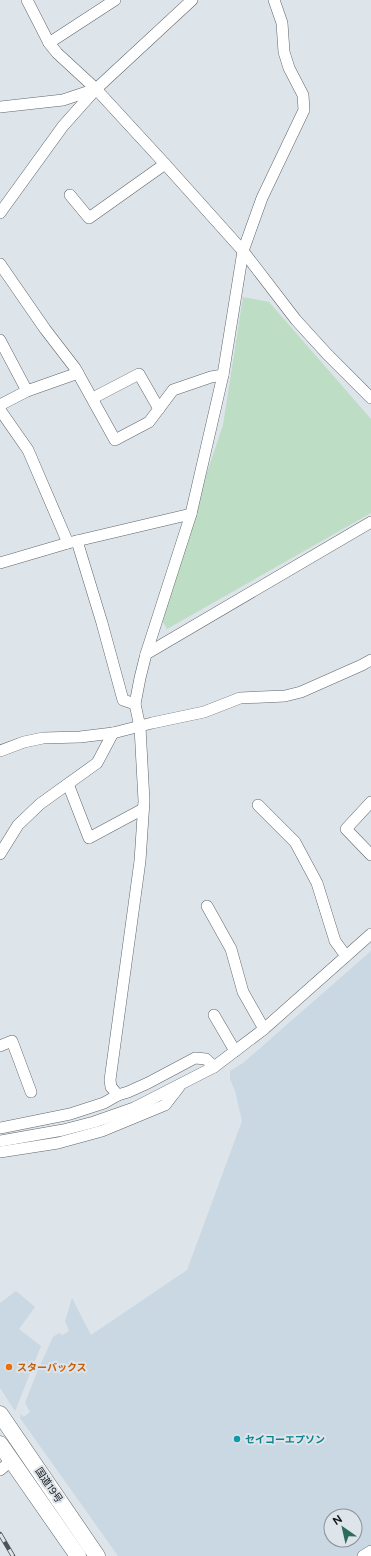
<svg xmlns="http://www.w3.org/2000/svg" width="371" height="1556" viewBox="0 0 371 1556" font-family="Figtree,'Noto Sans JP',sans-serif">
<style>
.built{fill:#cad8e3;fill-rule:evenodd}
.green{fill:#bddec4}
.lines{fill:none;stroke-linecap:round;stroke-linejoin:round}
.minor-casing{stroke:#60666b;stroke-width:12}
.highway-casing{stroke:#60666b;stroke-width:17}
.minor{stroke:#fff;stroke-width:11}
.highway{stroke:#fff;stroke-width:16}
.rail-casing{stroke:#505356;stroke-width:4.5}
.rail{stroke:#dde4ea;stroke-width:3;stroke-dasharray:9;stroke-linecap:butt}
.food-dot{fill:#e8710a;stroke:#dde4ea;stroke-width:1.5}
.culture-dot{fill:#0f9aa8;stroke:#dde4ea;stroke-width:1.5}
.labels{text-anchor:middle;dominant-baseline:central;stroke-width:4;stroke-linejoin:round;paint-order:stroke}
.food-label{font-size:10px;font-weight:bold;fill:#c56008;stroke:#dde4ea;text-anchor:start}
.culture-label{font-size:10px;font-weight:bold;fill:#0d838f;stroke:#dde4ea;text-anchor:start}
.street-label{font-size:10px;fill:#151719;stroke:#dde4ea}
</style>
<rect width="100%" height="100%" fill="#dde4ea"/>
<g class="built">
<path d="M371,951V1556H118L20,1418L21,1414L24,1417L30,1412L25,1403L37,1372L53,1337L59,1333L63,1335L69,1331L65,1321L72,1298L91,1335L187,1270L242,1121L235,1091L230,1079V1071L243,1063ZM331,1516H355V1540H331Z"/>
<polygon points="16,1291 35,1307 19,1329 41,1346 15,1411 0,1388 0,1303"/>
</g>
<polygon class="green" points="243,297 269,302 371,419 371,513 167,629 159,615 223,425"/>
<g class="lines">
<g class="minor-casing">
<g id="minor">
<polyline points="27,0 49,43 57,53 96,89 165,164 243,251 296,320 327,354 371,398"/>
<polyline points="49,43 115,0"/>
<polyline points="0,107 63,100 93,90"/>
<polyline points="70,195 89,218 165,164"/>
<polyline points="0,213 63,126 96,89 192,0"/>
<polyline points="0,264 45,329 75,368 115,440 149,422 173,390 211,377 223,375"/>
<polyline points="0,340 27,391"/>
<polyline points="93,398 139,374 159,409"/>
<polyline points="0,405 27,391 78,373"/>
<polyline points="0,410 28,450 68,543"/>
<polyline points="77,541 102,623 123,700 135,704"/>
<polyline points="0,563 68,543 191,514"/>
<polyline points="146,654 371,522"/>
<polyline points="0,751 24,742 43,738 80,737 113,733 152,723 204,712 240,698 285,696 301,692 362,665 371,660"/>
<polyline points="68,784 89,838 143,809"/>
<polyline points="371,802 346,829 371,855"/>
<polyline points="258,805 295,842 317,883 335,941 346,956"/>
<polyline points="0,854 18,825 40,804 97,763 113,733"/>
<polyline points="207,906 231,949 243,992 264,1029"/>
<polyline points="214,1015 235,1051"/>
<polyline points="0,1046 12,1041 31,1092"/>
<polyline points="118,1095 111,1087 110,1080 140,861 144,801 140,727 135,704 140,678 146,654 191,514 223,375 243,251 262,198 304,110 303,95 289,68 284,52 282,23 274,0"/>
<polyline points="0,1128 70,1114 104,1103 118,1095 128,1092 148,1083 195,1058 206,1059 214,1067"/>
<polyline points="0,1141 63,1130 94,1122 134,1108 214,1067 264,1029 371,934"/>
<polyline points="0,1152 58,1143 102,1131 165,1105 179,1087"/>
<polyline points="0,1470 11,1461"/>
<polyline points="363,1556 371,1551"/>
</g>
</g>
<g class="highway-casing">
<g id="highway">
<polyline points="0,1414 97,1556"/>
<polyline points="0,1444 78,1556"/>
</g>
</g>
<use href="#minor" class="minor"/>
<use href="#highway" class="highway"/>
<g class="rail-casing">
<polyline id="rail" points="0,1534 13,1556"/>
</g>
<use href="#rail" class="rail"/>
</g>
<circle class="food-dot" cx="9" cy="1367" r="4"/>
<circle class="culture-dot" cx="237" cy="1439" r="4"/>
<g class="labels">
<g class="food-label">
<text x="17" y="1367">スターバックス</text>
</g>
<g class="culture-label">
<text x="245" y="1439">セイコーエプソン</text>
</g>
<g class="street-label">
<text transform="translate(49 1485) rotate(56)">国道19号</text>
</g>
</g>
<g transform="translate(343 1528) rotate(326)"><circle r="19" fill="#dde4ea" stroke="#8d9296"/>
<path d="M0-3L7 15L0 10L-7 15Z" fill="#2c6c5b"/>
<text y="-6" font-size="11" font-weight="bold" text-anchor="middle" fill="#151719">N</text>
</g>
</svg>
